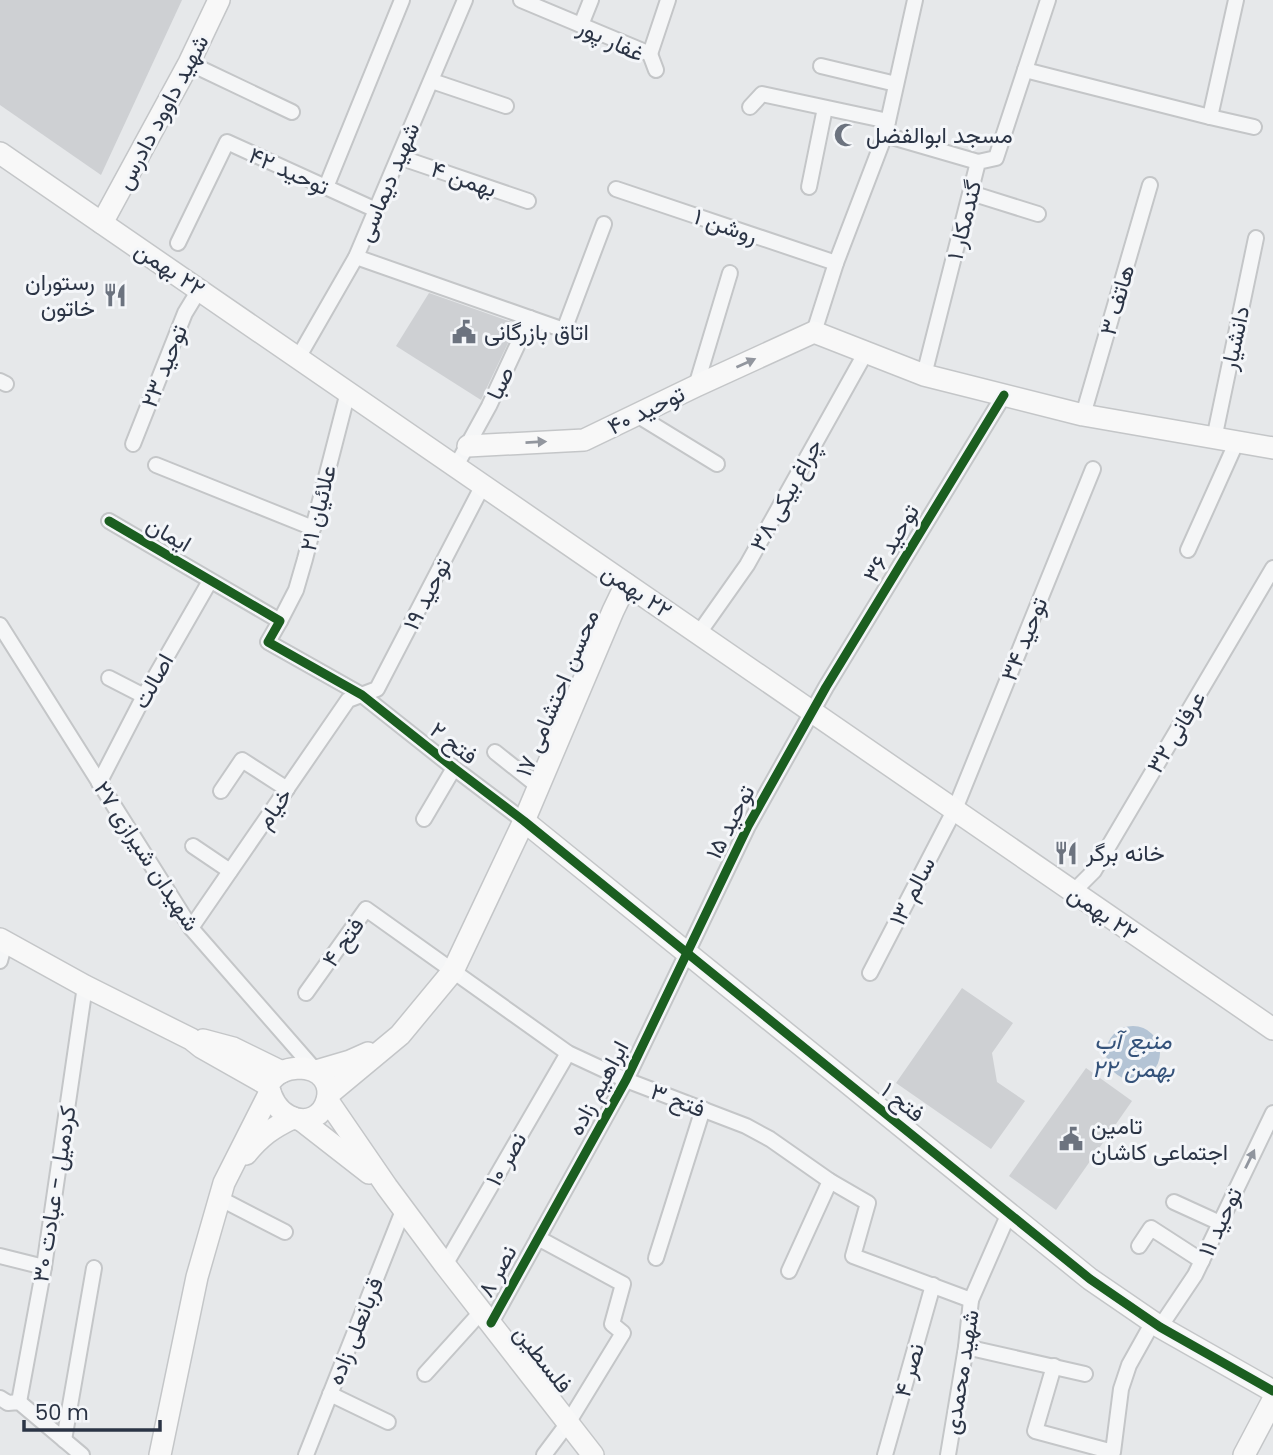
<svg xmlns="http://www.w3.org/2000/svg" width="1273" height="1455" viewBox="0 0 1273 1455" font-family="Poppins,Vazirmatn,sans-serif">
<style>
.water{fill:#b4c4d5}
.building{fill:#ced0d3}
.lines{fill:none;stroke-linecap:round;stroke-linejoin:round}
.street-casing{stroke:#c4c6c8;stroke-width:18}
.secondary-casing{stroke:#c4c6c8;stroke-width:24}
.street{stroke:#f5f6f7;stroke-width:14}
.secondary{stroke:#f8f8f8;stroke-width:21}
.cycleway-casing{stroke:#f4f6f9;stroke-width:13}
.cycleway{stroke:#1b5e20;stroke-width:9}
.oneway{fill:#92969e}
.oneway2{fill:#90959e}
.labels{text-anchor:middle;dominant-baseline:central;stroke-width:6;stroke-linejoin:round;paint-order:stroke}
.street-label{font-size:23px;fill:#2b3445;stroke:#f4f6f9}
.poi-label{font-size:23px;fill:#2b3445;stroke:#f4f6f9;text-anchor:start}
.water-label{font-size:24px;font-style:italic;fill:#34527a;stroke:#f4f6f9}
</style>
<rect width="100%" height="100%" fill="#e6e8ea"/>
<circle class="water" cx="1133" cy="1053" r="27"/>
<g class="building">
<polygon points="0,0 182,0 101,175 0,105"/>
<polygon points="429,293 517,324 481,400 396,346"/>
<polygon points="962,988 1013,1023 992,1053 997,1082 1025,1101 991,1149 896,1083"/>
<polygon points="1086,1068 1132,1101 1056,1210 1009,1176"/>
</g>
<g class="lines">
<g class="street-casing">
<g id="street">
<polyline points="521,0 650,54 656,70"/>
<polyline points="581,25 591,0"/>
<polyline points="650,54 668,0"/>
<polyline points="189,63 292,112"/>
<polyline points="821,66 896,84"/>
<polyline points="1025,70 1210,117 1236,0"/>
<polyline points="432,81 506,106"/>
<polyline points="750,107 762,94 888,121"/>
<polyline points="1210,117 1254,127"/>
<polyline points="885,135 978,162"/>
<polyline points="399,157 528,201"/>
<polyline points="326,187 402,0"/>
<polyline points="809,187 825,108"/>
<polyline points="616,189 836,263"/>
<polyline points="971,193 1038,214"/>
<polyline points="178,243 227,142 376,210"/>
<polyline points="356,257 564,330 604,224"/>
<polyline points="814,332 836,263 885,135 915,0"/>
<polyline points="298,358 356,257 465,0"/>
<polyline points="924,375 978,162 996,158 1048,0"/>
<polyline points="0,381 6,384"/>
<polyline points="696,386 730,273"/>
<polyline points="637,415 717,464"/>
<polyline points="1083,415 1150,185"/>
<polyline points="1214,439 1256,238"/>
<polyline points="133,444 185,313 199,290"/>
<polyline points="156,465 313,528"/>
<polyline points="456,466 489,406 530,318"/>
<polyline points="109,521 280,621 268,642 362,695 454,768 524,821"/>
<polyline points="1188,550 1237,441"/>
<polyline points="280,621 296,590 305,559 348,392"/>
<polyline points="0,625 191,928 316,1071"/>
<polyline points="699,633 747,565 866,352"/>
<polyline points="109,678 144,696"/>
<polyline points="495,752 539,787"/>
<polyline points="99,783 144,696 210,581"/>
<polyline points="221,791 242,760 287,789"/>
<polyline points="424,819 454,768"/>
<polyline points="193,846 230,871"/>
<polyline points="1074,891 1094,871 1273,568"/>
<polyline points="191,928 348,700 377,689 483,485"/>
<polyline points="0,961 5,942"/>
<polyline points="870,973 955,809 1093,469"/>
<polyline points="306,993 366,909 568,1053 626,1080 746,1126 770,1139 830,1181 868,1203 853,1256 971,1300"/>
<polyline points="219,1198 285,1232"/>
<polyline points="1174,1202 1220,1223"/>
<polyline points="538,1238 623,1284 612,1324 623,1333 568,1423 544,1455"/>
<polyline points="1139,1246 1151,1228 1202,1261"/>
<polyline points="0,1256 44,1267"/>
<polyline points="656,1258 703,1109"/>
<polyline points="445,1265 568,1053"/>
<polyline points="789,1271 830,1181"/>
<polyline points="491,1323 626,1080 748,826 826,687 1004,395"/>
<polyline points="1160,1327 1195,1275 1273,1113"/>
<polyline points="966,1347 1085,1374"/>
<polyline points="1054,1366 1035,1431 1113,1452 1121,1389 1129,1365 1153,1322"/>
<polyline points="425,1374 481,1312"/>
<polyline points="330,1394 388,1422"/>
<polyline points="0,1398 8,1403 19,1402 82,1455"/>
<polyline points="19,1402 44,1267 85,986"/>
<polyline points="64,1440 94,1268"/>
<polyline points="306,1455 404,1208"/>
<polyline points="885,1455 933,1285"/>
<polyline points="948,1455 966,1347 971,1300 1009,1213"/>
</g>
</g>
<g class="secondary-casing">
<g id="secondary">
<polyline points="0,153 1273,1029"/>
<polyline points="102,223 189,63 219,0"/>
<polyline points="468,446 584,440 696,386 814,332 924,375 1083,415 1273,448"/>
<polyline points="524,821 1090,1279 1160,1327 1273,1391"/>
<polyline points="0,939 85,986 191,1039 201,1047 268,1085"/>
<polyline points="203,1040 233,1048 282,1072"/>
<path d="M299,1068C348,1069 328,1136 289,1116C277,1110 271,1098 268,1085C276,1073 284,1069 299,1068Z"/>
<polyline points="316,1071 350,1061 368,1053"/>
<polyline points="329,1094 400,1035 453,971 524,821 613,611 626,584"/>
<polyline points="328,1101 387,1187 445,1265 593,1455"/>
<polyline points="301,1120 369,1173"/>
<path d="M246,1154C261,1136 272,1128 293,1118"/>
<polyline points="160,1455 197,1277 224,1183 270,1092"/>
<polyline points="1244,1455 1273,1400"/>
</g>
</g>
<use href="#street" class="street"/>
<use href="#secondary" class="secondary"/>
<g class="cycleway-casing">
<g id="cycleway">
<polyline points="109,521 280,621 268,642 362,695 454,768 524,821 1090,1279 1160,1327 1273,1391"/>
<polyline points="491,1323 626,1080 748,826 826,687 1004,395"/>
</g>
</g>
<use href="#cycleway" class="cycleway"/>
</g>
<defs><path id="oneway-solid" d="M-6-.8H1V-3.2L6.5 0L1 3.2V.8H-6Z" transform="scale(1.75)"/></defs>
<g class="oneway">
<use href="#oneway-solid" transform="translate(746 363) rotate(-24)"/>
<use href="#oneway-solid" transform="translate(536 442) rotate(-3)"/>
</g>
<use class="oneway2" href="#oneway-solid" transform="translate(1250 1159) rotate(-64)"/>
<defs>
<g id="mosque-bare" transform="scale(1.89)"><path d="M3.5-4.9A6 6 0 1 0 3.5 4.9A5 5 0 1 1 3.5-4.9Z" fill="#6c737f" stroke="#f4f6f9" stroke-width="2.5" paint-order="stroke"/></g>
<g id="restaurant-bare" transform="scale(1.89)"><path d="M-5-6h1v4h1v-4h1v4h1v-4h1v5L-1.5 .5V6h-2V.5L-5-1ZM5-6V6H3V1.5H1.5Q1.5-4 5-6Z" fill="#6c737f" stroke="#f4f6f9" stroke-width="2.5" paint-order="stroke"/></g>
<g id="civic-bare" transform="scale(1.89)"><path d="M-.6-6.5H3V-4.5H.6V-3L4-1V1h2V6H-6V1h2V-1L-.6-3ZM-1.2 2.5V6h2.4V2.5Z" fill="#6c737f" stroke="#f4f6f9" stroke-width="2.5" paint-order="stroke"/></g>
</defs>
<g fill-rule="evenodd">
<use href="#mosque-bare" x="846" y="135"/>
<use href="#restaurant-bare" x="115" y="295"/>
<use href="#civic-bare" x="464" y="332"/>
<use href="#restaurant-bare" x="1066" y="853"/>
<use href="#civic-bare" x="1071" y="1139"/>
</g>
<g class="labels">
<g class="street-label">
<text transform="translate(611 40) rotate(25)">غفار پور</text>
<text transform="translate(162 112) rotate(-62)">شهید داوود دادرس</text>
<text transform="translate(289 171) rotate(24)">توحید ۴۲</text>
<text transform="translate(464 179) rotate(19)">بهمن ۴</text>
<text transform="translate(388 182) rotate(-67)">شهید دیماسی</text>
<text transform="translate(964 220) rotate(-76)">گندمکار ۱</text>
<text transform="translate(726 226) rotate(19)">روشن ۱</text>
<text transform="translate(170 269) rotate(34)">٢٢ بهمن</text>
<text transform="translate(1117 300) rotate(-74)">هاتف ۳</text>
<text transform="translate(1235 338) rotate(-78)">دانشیار</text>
<text transform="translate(164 366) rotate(-68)">توحید ۲۳</text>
<text transform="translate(500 383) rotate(-65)">صبا</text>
<text transform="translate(646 410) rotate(-26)">توحید ۴۰</text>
<text transform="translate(786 495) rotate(-61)">چراغ بیکی ۳۸</text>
<text transform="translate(318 508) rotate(-76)">علائیان ۲۱</text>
<text transform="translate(169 534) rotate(30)">ایمان</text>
<text transform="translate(891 543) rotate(-59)">توحید ۳۶</text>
<text transform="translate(637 591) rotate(34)">٢٢ بهمن</text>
<text transform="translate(427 594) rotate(-63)">توحید ۱۹</text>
<text transform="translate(1024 639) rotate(-68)">توحید ۳۴</text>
<text transform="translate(153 681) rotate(-61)">اصالت</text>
<text transform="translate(557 693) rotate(-67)">محسن احتشامی ۱۷</text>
<text transform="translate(1176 732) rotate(-59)">عرفانی ۳۲</text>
<text transform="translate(454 743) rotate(38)">فتح ۲</text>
<text transform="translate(274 808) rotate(-55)">خیام</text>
<text transform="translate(730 822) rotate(-63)">توحید ۱۵</text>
<text transform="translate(147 856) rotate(57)">شهیدان شیرازی ۲۷</text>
<text transform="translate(912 891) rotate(-63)">سالم ۱۳</text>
<text transform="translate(1103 913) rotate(35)">٢٢ بهمن</text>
<text transform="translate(343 942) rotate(-55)">فتح ۴</text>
<text transform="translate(598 1088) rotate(-62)">ابراهیم زاده</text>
<text transform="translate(678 1100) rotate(21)">فتح ۳</text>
<text transform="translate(903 1102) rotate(39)">فتح ۱</text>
<text transform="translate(506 1159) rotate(-60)">نصر ۱۰</text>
<text transform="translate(54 1194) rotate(-81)">کردمیل - عبادت ۳۰</text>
<text transform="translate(1220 1222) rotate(-65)">توحید ۱۱</text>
<text transform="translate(497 1271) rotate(-61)">نصر ۸</text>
<text transform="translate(355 1331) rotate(-68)">قربانعلی زاده</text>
<text transform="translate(543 1359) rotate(52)">فلسطین</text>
<text transform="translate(909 1370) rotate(-74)">نصر ۴</text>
<text transform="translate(961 1372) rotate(-81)">شهید محمدی</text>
</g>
<g class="poi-label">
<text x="866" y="135">مسجد ابوالفضل</text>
<text x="95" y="282" text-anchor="end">رستوران<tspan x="95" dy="26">خاتون</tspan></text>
<text x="484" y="332">اتاق بازرگانی</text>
<text x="1086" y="853">خانه برگر</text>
<text x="1091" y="1126">تامین<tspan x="1091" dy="26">اجتماعی کاشان</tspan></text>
</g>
<g class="water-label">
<text x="1133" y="1040">منبع آب<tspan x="1133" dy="28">۲۲ بهمن</tspan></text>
</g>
</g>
<path d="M24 1420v10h136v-10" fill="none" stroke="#2b3445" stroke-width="3.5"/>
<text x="35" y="1420" font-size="21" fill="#2b3445" stroke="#f4f6f9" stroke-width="5" paint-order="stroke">50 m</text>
</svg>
